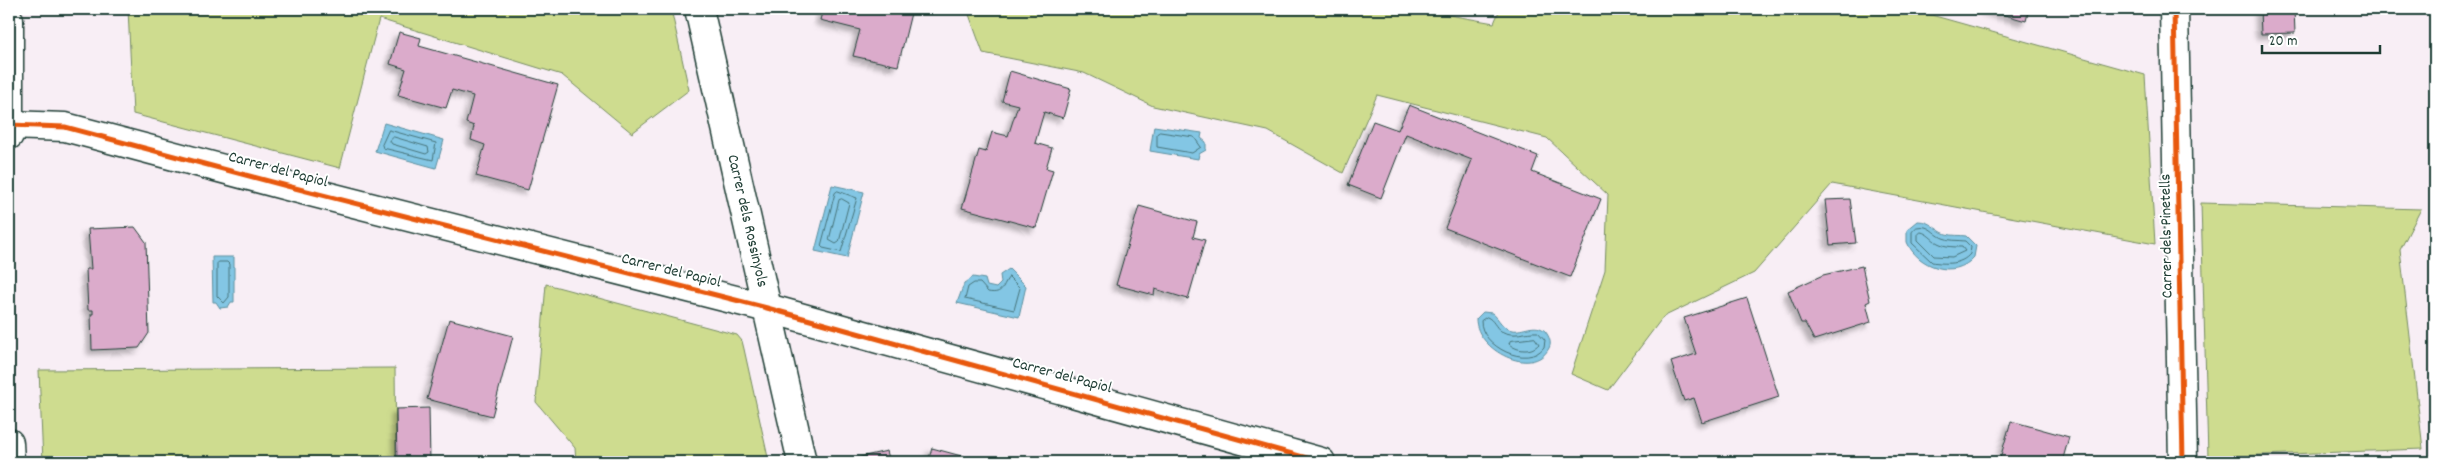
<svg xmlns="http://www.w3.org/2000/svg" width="2444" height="471" viewBox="0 0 2444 471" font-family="Dekko,sans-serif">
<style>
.green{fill:#cedc8f;stroke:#768c62}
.water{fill:#83c6e4;stroke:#5b8f9e}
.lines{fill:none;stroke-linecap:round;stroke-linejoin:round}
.shore{stroke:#47747a;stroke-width:1}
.building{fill:#dbabcb;stroke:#1f3d34;filter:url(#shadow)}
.minor-casing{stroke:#1f3d34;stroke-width:31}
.minor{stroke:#fff;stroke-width:28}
.cycleway-casing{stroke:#fff;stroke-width:8}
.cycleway{stroke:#e8590c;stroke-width:5}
.labels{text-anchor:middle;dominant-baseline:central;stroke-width:4;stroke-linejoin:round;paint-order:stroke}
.street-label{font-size:16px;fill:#1f3d34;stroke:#fff}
</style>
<defs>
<filter id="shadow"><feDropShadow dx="-4.5" dy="4.5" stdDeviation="2.5" flood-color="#0004"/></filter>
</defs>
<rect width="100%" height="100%" fill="#f8eef5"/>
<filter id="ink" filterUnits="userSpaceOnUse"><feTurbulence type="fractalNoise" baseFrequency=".02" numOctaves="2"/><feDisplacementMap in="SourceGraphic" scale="10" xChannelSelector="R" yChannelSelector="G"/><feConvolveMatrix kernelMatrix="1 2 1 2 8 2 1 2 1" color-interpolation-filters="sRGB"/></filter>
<g filter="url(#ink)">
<g class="green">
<polygon points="128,9 671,9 689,90 632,133 562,75 379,19 340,168 133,114"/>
<polygon points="967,9 1415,9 1494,23 1500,9 1910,9 2145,75 2155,244 1832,184 1754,273 1663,317 1608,390 1571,374 1605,270 1608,195 1547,138 1377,95 1343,173 1268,131 1153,106 1084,73 983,53"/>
<polygon points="2201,203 2421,209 2400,250 2423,449 2208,457"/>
<polygon points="546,284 737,335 742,341 744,349 769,462 576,462 575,448 536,402"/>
<polygon points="395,368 396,462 43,462 39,370"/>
</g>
<g class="water">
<polygon points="384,123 444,140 436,168 375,151"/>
<polygon points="1154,126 1202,133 1201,138 1206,142 1206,150 1199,154 1198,159 1150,151"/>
<polygon points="832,185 864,192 847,258 815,251"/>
<path d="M1918,221C1931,221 1935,230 1946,234C1953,236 1960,235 1966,236L1976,246L1974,257C1955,280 1917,267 1907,242V230Z"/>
<polygon points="212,257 234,257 234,302 231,302 228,307 220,308 216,302 213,302"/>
<polygon points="1009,269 1026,286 1019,317 957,303 964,284 973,277 985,279 987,286 996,288 1001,283 1000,275"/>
<path d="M1483,312L1492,313C1500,319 1501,328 1512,330C1523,332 1535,322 1545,331C1549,336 1552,343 1549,348C1533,379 1476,350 1476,319Z"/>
</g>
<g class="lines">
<g class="shore">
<polygon points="389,130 436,143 433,160 383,148 382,145"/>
<polygon points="1160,132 1194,137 1201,147 1192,153 1157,147 1157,134"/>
<polygon points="394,137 428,147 429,152 426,154 392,144 390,141"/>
<polygon points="838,191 857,198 841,252 823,248 821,246 835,193"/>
<polygon points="842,199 849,203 839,242 836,244 829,240 839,200"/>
<path d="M1917,227C1930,224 1933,234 1943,238C1950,241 1957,240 1965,241L1971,247L1970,254C1961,265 1945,264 1932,262L1912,243V232Z"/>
<path d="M1921,232C1928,233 1932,240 1938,243C1946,247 1954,247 1962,247L1965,251L1952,257L1934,256L1918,240V235Z"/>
<polygon points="219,262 227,262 229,264 229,297 224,303 217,296 217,264"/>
<path d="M1009,277L1020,288L1014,310L965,299L968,287L974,283H980L988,292C1004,295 1002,285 1009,277Z"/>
<path d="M1487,317C1494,320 1495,327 1501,331C1514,338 1525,331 1538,332L1545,340L1544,347C1528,370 1480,346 1481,321Z"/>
<path d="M1535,338L1539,344C1531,353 1517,351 1509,344L1510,341Z"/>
</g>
</g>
<g class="building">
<polygon points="823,9 912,9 898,66 853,56 860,30 820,20"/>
<polygon points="1984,9 2029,9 2026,21"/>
<polygon points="2260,9 2294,9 2295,33 2261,34"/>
<polygon points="399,32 421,38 419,46 558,85 528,190 476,176 485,145 471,140 474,126 466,123 473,96 452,90 446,108 398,95 406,69 390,64"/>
<polygon points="1010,71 1071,89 1063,118 1044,112 1035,143 1052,148 1046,168 1053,170 1036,228 962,208 979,150 986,152 992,132 1008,136 1018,105 1002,101"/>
<polygon points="1409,105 1538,156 1532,172 1601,199 1570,277 1445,228 1472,160 1406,134 1381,198 1348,185 1373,121 1398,130"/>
<polygon points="1850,199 1856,243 1830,245 1825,200"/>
<polygon points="1139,206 1197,222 1193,237 1205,240 1188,299 1155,289 1154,295 1116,285"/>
<polygon points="135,227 146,242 149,333 139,348 92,350 91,314 93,314 93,310 88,310 86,269 91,269 88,229"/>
<polygon points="1862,266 1870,301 1866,303 1871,322 1814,340 1805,323 1801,323 1788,291 1823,275"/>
<polygon points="1747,298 1779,397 1702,422 1694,398 1684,401 1671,362 1696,354 1684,318"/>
<polygon points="449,319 513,336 492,416 427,399"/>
<polygon points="429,408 430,462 397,462 396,409"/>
<polygon points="2011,421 2069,437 2062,462 1999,462"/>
<polygon points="932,448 976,460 976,462 928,462"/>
<polygon points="887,451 890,462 847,462 847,460"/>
</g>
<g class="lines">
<g class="minor-casing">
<g id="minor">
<polyline points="699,9 802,462"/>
<polyline points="2174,9 2183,462"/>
<polyline points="9,20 9,135"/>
<polyline points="9,125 65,127 287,186 767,308 1321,462"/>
<polyline points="9,443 10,462"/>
</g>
</g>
<use href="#minor" class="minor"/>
<g class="cycleway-casing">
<g id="cycleway">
<polyline points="2174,9 2183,462"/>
<polyline points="9,125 65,127 287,186 767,308 1321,462"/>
</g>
</g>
<use href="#cycleway" class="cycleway"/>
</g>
</g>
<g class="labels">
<g class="street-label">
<text transform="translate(278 170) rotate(15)">Carrer del Papiol</text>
<text transform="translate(747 221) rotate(77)">Carrer dels Rossinyols</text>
<text transform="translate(2167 236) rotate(-91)">Carrer dels Pinetells</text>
<text transform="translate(671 271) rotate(14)">Carrer del Papiol</text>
<text transform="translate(1062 376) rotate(15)">Carrer del Papiol</text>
</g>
</g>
<rect width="2444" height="471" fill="none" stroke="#fff" stroke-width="30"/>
<rect x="15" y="15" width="2414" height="441" fill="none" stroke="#1f3d34" stroke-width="2" filter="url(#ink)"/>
<path d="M2262 45v8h118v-8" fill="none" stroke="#1f3d34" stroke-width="2.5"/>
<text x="2269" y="45" font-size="15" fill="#1f3d34" stroke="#ffffff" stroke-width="4" paint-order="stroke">20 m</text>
</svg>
